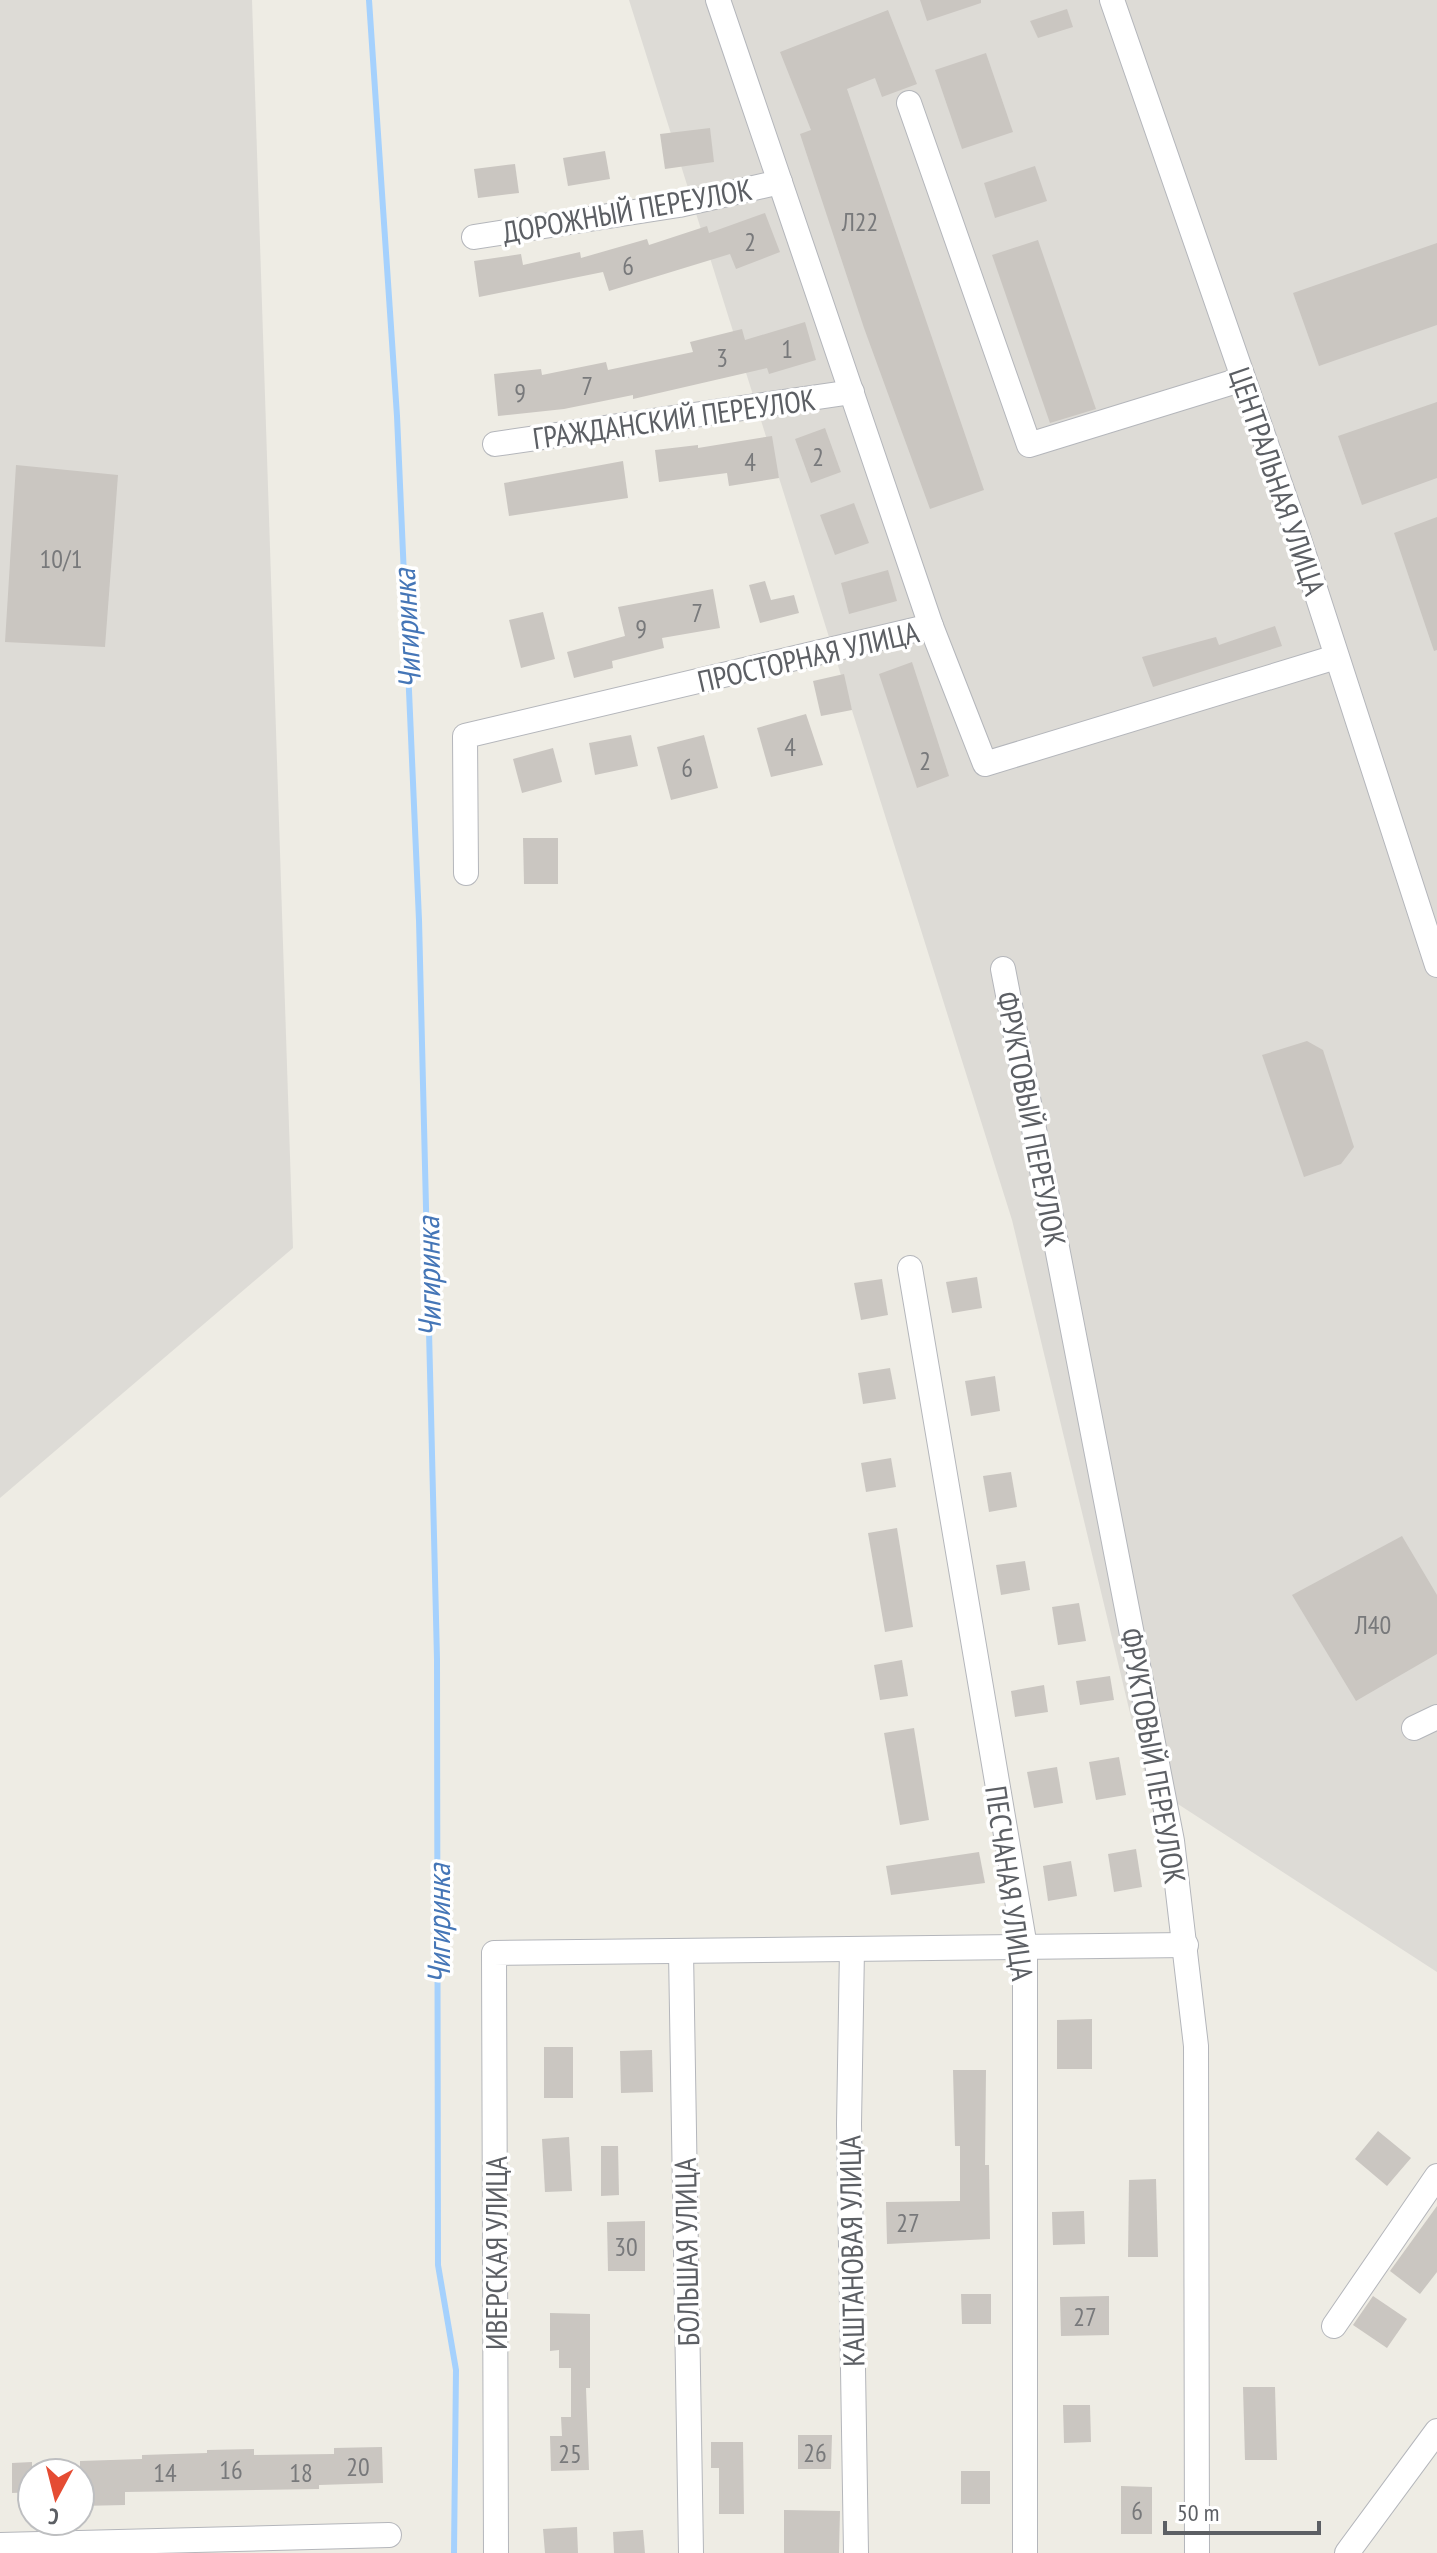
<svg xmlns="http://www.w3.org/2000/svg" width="1437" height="2553" viewBox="0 0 1437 2553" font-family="'PT Sans Narrow',sans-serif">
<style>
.industrial{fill:#dddbd6}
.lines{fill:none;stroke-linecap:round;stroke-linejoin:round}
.stream{stroke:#a5d1fd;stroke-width:6}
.building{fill:#cac6c1}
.minor-casing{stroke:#b4b6bb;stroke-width:26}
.minor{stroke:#fff;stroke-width:24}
.labels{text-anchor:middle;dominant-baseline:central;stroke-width:7;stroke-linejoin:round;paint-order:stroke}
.number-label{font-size:26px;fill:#78797b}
.street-label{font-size:30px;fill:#5c5f64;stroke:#fff}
.water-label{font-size:32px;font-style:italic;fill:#4576b7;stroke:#fff}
</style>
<rect width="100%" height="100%" fill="#eeece4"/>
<g class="industrial">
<polygon points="0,0 252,0 293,1248 0,1498"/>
<polygon points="629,0 1437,0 1437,1972 1147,1784 1012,1220"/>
</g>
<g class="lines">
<polyline class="stream" points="369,0 397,416 419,920 437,1659 438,2265 456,2370 454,2553"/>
</g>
<g class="building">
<polygon points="920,0 981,0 981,3 927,21"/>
<polygon points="1067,9 1073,27 1038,38 1030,21"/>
<polygon points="888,10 917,84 882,97 875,78 847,89 984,490 930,509 864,328 800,134 811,130 780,52"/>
<polygon points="986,53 1013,132 962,149 935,70"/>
<polygon points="710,128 714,162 665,169 660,134"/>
<polygon points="605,151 610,179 568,186 563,158"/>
<polygon points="515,164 519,193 478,198 474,169"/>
<polygon points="1035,166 1047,201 995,218 984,183"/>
<polygon points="765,213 780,252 736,269 730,254 609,291 603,272 479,297 474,261 521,254 523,265 580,252 581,258 647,239 649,245 707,226 709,233"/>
<polygon points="1038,240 1096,409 1050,423 992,255"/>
<polygon points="1437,243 1437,325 1319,366 1293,293"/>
<polygon points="805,322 816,360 769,374 767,368 633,399 633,395 564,409 498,416 494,374 541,369 542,375 606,362 608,370 693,352 690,342 742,329 745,340"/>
<polygon points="1437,402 1437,478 1362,505 1338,436"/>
<polygon points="825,428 841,472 811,483 795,439"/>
<polygon points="772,436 779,478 729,486 727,473 659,482 655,450 698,445 698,448"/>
<polygon points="623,461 628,498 509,516 504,483"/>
<polygon points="16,465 118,475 105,647 5,642"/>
<polygon points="854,503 869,543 835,555 820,515"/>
<polygon points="1437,517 1437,650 1434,651 1394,533"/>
<polygon points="888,570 897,601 849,614 841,583"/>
<polygon points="765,581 771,600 794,595 799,613 760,623 749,585"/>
<polygon points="713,589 720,628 662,638 664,648 612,661 613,668 574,678 567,652 625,636 618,607"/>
<polygon points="543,612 555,659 521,668 509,620"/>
<polygon points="1275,626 1282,646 1153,687 1142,657 1216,637 1219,645"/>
<polygon points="912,662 949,776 917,788 879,674"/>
<polygon points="844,674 852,710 821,716 813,681"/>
<polygon points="806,714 823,765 771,777 757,728"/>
<polygon points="631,735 638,766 595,775 589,743"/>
<polygon points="704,735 718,788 671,800 657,747"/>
<polygon points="553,748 562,782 522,793 513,759"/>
<polygon points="523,838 558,838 558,884 524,884"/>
<polygon points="1307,1041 1323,1050 1354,1147 1341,1164 1304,1177 1262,1055"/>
<polygon points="977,1277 982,1308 952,1313 946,1282"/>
<polygon points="882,1279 888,1315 861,1320 854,1283"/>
<polygon points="890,1368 896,1399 863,1404 858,1373"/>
<polygon points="995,1376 1000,1411 971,1416 965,1381"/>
<polygon points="891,1458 896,1487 866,1492 861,1463"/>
<polygon points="1011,1472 1017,1507 989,1512 983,1476"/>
<polygon points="897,1528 913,1627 885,1632 868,1533"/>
<polygon points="1402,1536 1437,1595 1437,1654 1356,1701 1292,1595"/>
<polygon points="1025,1561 1030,1590 1001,1595 996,1565"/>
<polygon points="1079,1603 1086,1641 1058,1645 1052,1607"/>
<polygon points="902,1660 908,1696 880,1700 874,1665"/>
<polygon points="1110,1676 1114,1700 1080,1705 1076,1681"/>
<polygon points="1044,1685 1048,1712 1015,1717 1011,1691"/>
<polygon points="914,1728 929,1820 900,1825 884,1733"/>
<polygon points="1119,1757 1126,1795 1096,1800 1089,1762"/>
<polygon points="1057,1767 1063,1803 1034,1808 1027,1772"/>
<polygon points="1136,1849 1142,1887 1114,1892 1108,1854"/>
<polygon points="979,1852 985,1883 891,1895 886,1866"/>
<polygon points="1071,1861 1077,1896 1048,1901 1043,1866"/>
<polygon points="1092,2019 1092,2069 1057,2069 1057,2020"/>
<rect x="544" y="2047" width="29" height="51"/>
<polygon points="652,2050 653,2092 621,2093 620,2051"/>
<polygon points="953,2070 986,2070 985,2165 989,2165 990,2239 887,2244 886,2202 960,2201 960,2146 955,2146"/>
<polygon points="1378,2131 1411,2158 1387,2186 1355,2159"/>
<polygon points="569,2137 572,2191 545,2192 542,2139"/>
<polygon points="601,2146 618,2146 619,2195 601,2196"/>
<polygon points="1156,2179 1158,2257 1128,2257 1129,2180"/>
<polygon points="1437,2206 1437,2272 1420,2294 1390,2271"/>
<polygon points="1084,2211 1085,2244 1053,2245 1052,2212"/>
<polygon points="645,2221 645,2271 608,2271 607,2222"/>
<polygon points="961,2294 991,2294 991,2324 962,2324"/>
<polygon points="1109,2296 1109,2335 1061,2336 1060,2297"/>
<polygon points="1373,2296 1407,2319 1387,2348 1353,2325"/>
<polygon points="550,2313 590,2314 590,2388 586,2388 589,2470 551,2471 550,2436 562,2436 561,2417 571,2417 571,2368 559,2368 559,2350 550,2351"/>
<polygon points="1243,2387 1275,2387 1277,2460 1245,2460"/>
<polygon points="1063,2405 1090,2405 1091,2442 1064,2443"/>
<polygon points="798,2435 832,2435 831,2469 798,2469"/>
<polygon points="711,2442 743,2442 744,2514 719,2514 719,2468 711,2468"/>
<polygon points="382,2447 383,2483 319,2485 319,2489 125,2492 125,2505 80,2506 80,2461 142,2459 142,2455 207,2453 207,2450 254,2449 254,2455 334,2454 334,2448"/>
<polygon points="32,2462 32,2492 12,2493 12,2463"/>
<rect x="961" y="2471" width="29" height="33"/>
<polygon points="1121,2486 1152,2487 1152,2534 1121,2534"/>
<polygon points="784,2510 840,2511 839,2553 784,2553"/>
<polygon points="577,2527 578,2553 545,2553 543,2529"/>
<polygon points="643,2530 645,2553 614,2553 613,2532"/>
</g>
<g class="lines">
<g class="minor-casing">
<g id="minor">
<polyline points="718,0 931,626 985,764 1336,657"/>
<polyline points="1112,0 1296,530 1437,965"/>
<polyline points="909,103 1029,445 1243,379"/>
<polyline points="474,237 679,205 780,182"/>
<polyline points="495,444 852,392"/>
<polyline points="466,873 465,736 931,626"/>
<polyline points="1003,969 1172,1841 1196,2046 1197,2553"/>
<polyline points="910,1268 1025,1947 1025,2553"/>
<polyline points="1414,1728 1437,1717"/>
<polyline points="852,1949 849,2124 856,2553"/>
<polyline points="681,1951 691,2553"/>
<polyline points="1334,2326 1437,2176"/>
<polyline points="0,2545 389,2535"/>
<polyline points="496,2553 494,1953 1186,1945"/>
<polyline points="1347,2553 1437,2431"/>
</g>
</g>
<use href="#minor" class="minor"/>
</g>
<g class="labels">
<g class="number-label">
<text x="860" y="221">Л22</text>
<text x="750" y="241">2</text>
<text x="628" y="265">6</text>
<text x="787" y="348">1</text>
<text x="722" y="357">3</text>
<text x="587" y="385">7</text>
<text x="520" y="392">9</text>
<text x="818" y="456">2</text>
<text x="750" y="461">4</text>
<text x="61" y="558">10/1</text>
<text x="697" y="612">7</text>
<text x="641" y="628">9</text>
<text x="790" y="746">4</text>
<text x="925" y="760">2</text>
<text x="687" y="767">6</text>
<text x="1373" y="1624">Л40</text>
<text x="908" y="2222">27</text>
<text x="626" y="2246">30</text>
<text x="1085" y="2316">27</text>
<text x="815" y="2452">26</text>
<text x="570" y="2453">25</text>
<text x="358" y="2466">20</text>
<text x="231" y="2469">16</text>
<text x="165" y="2472">14</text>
<text x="301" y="2472">18</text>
<text x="1137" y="2510">6</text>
</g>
<g class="street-label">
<text transform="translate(627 210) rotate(-10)">ДОРОЖНЫЙ ПЕРЕУЛОК</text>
<text transform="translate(674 418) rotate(-8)">ГРАЖДАНСКИЙ ПЕРЕУЛОК</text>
<text transform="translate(1278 481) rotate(71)">ЦЕНТРАЛЬНАЯ УЛИЦА</text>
<text transform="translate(808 656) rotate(-13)">ПРОСТОРНАЯ УЛИЦА</text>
<text transform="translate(1032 1119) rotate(79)">ФРУКТОВЫЙ ПЕРЕУЛОК</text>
<text transform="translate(1154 1756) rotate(80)">ФРУКТОВЫЙ ПЕРЕУЛОК</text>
<text transform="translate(1010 1883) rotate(82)">ПЕСЧАНАЯ УЛИЦА</text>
<text transform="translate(851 2251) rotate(-91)">КАШТАНОВАЯ УЛИЦА</text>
<text transform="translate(686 2252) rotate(-91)">БОЛЬШАЯ УЛИЦА</text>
<text transform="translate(495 2253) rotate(-90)">ИВЕРСКАЯ УЛИЦА</text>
</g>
<g class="water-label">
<text transform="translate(406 629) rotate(-93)">Чигиринка</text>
<text transform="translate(428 1277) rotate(-91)">Чигиринка</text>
<text transform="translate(438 1924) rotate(-90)">Чигиринка</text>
</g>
</g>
<g transform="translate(56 2497) rotate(187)"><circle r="38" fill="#ffffff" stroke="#bebfc1" stroke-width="2"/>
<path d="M0-6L14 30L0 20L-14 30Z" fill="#e54c33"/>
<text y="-12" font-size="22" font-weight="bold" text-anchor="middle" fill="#5c5f64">С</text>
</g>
<path d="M1165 2521v12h154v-12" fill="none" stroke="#5c5f64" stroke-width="4"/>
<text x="1177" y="2521" font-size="24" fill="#5c5f64" stroke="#ffffff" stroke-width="6" paint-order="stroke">50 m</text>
</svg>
